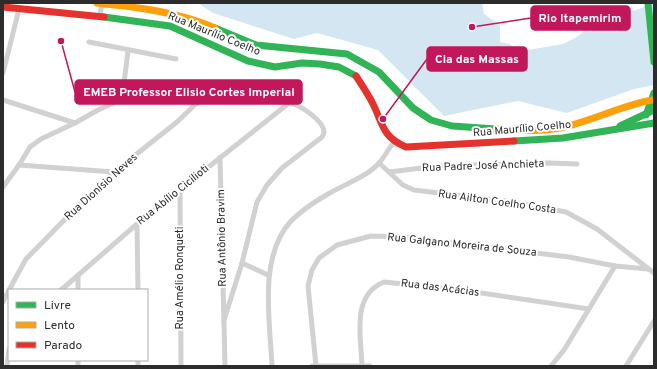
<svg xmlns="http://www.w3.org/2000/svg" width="657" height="369" viewBox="0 0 657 369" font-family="Overpass,sans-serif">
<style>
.water{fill:#d4e6f2}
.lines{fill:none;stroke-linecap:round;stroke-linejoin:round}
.street{stroke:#d1d1d1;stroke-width:5}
.fast{stroke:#30b455;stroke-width:7}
.slow{stroke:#ff9f0a;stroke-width:7}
.jam{stroke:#e5322d;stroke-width:7}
.labels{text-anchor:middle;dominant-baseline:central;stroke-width:4;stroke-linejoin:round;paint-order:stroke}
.street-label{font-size:11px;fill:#2c2c2c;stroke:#fff}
.leader{fill:none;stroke:#c2185b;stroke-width:1.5}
.callout-dot{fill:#c2185b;stroke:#fff;stroke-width:1.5}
.callout{fill:#c2185b;stroke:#c2185b;stroke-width:1.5}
.callout-label{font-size:12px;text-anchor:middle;font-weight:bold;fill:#fff}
</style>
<rect width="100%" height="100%" fill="#fff"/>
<path class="water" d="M198,3H482L484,14L500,25V42L510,44L515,49L522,51L563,44L575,38L612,11C625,10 638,14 648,3H654V85L634,89L567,113L518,101L444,116L378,50L317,33L294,39L213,13Z"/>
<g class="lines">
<g class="street">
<polyline points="100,16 102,3"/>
<polyline points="89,42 176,59"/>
<polyline points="3,73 19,9"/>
<polyline points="122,99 128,51"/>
<polyline points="3,100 75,123"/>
<polyline points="220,157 225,366"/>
<polyline points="379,163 403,185 414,190 513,202 566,212 597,229 654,273"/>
<polyline points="19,165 114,172"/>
<polyline points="389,172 438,166 550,163 577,164"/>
<path d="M3,187L19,165L30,147L41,139L75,123L98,110L138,92L154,87L289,103C299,104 325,121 324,133L322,137L282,168L267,185L257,202L242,263L224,320"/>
<polyline points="180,190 181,366"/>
<polyline points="137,224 138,290"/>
<polyline points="242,263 268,275"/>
<polyline points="78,276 78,290"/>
<polyline points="9,290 26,259 78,206 114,172 177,122 206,94"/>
<polyline points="61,290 137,224 289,103"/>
<polyline points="3,302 9,290"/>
<polyline points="78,360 78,366"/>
<polyline points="138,360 138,366"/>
<polyline points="7,366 9,349"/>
<path d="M272,366C270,321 258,257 291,221C302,210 314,202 328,194C345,184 367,177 380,162C385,156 389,148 394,142"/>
<polyline points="312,366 370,366"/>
<polyline points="316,366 308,286 312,270 319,258 337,245 371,236 405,237 569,257 615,266 648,269"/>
<path d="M362,366C361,337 351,295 384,282L461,290L589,309"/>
<polyline points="551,366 564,350 615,266"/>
<polyline points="626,366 654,321"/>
</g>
<g class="fast">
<polyline points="648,3 654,62"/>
<polyline points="104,17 170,26 248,61 275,67 302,63 320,64 339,67 356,76"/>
<polyline points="215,28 256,45 347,54 379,72 413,108 431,120 452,126 496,129"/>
<polyline points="646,115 654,93"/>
<polyline points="620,126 654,110"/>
<polyline points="514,141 563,138 654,123"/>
</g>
<g class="slow">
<path d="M97,3C137,7 178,12 215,28"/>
<path d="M496,129C517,130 539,132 560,128C592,121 620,106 652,100"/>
</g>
<g class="jam">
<polyline points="3,7 104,17"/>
<path d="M356,76C362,85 368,94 373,104C383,124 382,137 406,147L514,141"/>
</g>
</g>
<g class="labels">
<g class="street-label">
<text transform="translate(214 34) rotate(22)">Rua Maurílio Coelho</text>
<text transform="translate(522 129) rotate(-5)">Rua Maurílio Coelho</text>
<text transform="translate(483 166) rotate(-2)">Rua Padre José Anchieta</text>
<text transform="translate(101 187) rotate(-42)">Rua Dionísio Neves</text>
<text transform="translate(173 195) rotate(-39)">Rua Abílio Cicilioti</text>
<text transform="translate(497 202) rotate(8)">Rua Ailton Coelho Costa</text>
<text transform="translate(222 238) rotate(-91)">Rua Antônio Bravim</text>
<text transform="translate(462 245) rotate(6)">Rua Galgano Moreira de Souza</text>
<text transform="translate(180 278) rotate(-90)">Rua Amélio Ronqueti</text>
<text transform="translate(440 288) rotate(7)">Rua das Acácias</text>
</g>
</g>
<path class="leader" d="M472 27L531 18M383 119L427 59M61 41L75 92"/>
<g class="callout-dot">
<circle cx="472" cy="27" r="4"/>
<circle cx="383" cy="119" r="4"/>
<circle cx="61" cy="41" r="4"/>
</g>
<g class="callout">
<rect x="531" y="6" width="99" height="24" rx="4"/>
<rect x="427" y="47" width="100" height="24" rx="4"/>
<rect x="75" y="80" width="227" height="24" rx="4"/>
</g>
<g class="callout-label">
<text x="580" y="22">Rio Itapemirim</text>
<text x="477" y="63">Cia das Massas</text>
<text x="189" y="96">EMEB Professor Elisio Cortes Imperial</text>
</g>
<rect width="657" height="369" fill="none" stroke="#2c2c2c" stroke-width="8"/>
<rect x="8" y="289" width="140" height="72" fill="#ffffff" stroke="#ababab"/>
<rect x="16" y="302" width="20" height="6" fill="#30b455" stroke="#ababab"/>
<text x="44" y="309" font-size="12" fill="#2c2c2c">Livre</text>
<rect x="16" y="322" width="20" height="6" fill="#ff9f0a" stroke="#ababab"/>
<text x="44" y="329" font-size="12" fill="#2c2c2c">Lento</text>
<rect x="16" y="342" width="20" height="6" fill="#e5322d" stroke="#ababab"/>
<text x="44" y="349" font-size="12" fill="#2c2c2c">Parado</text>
</svg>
